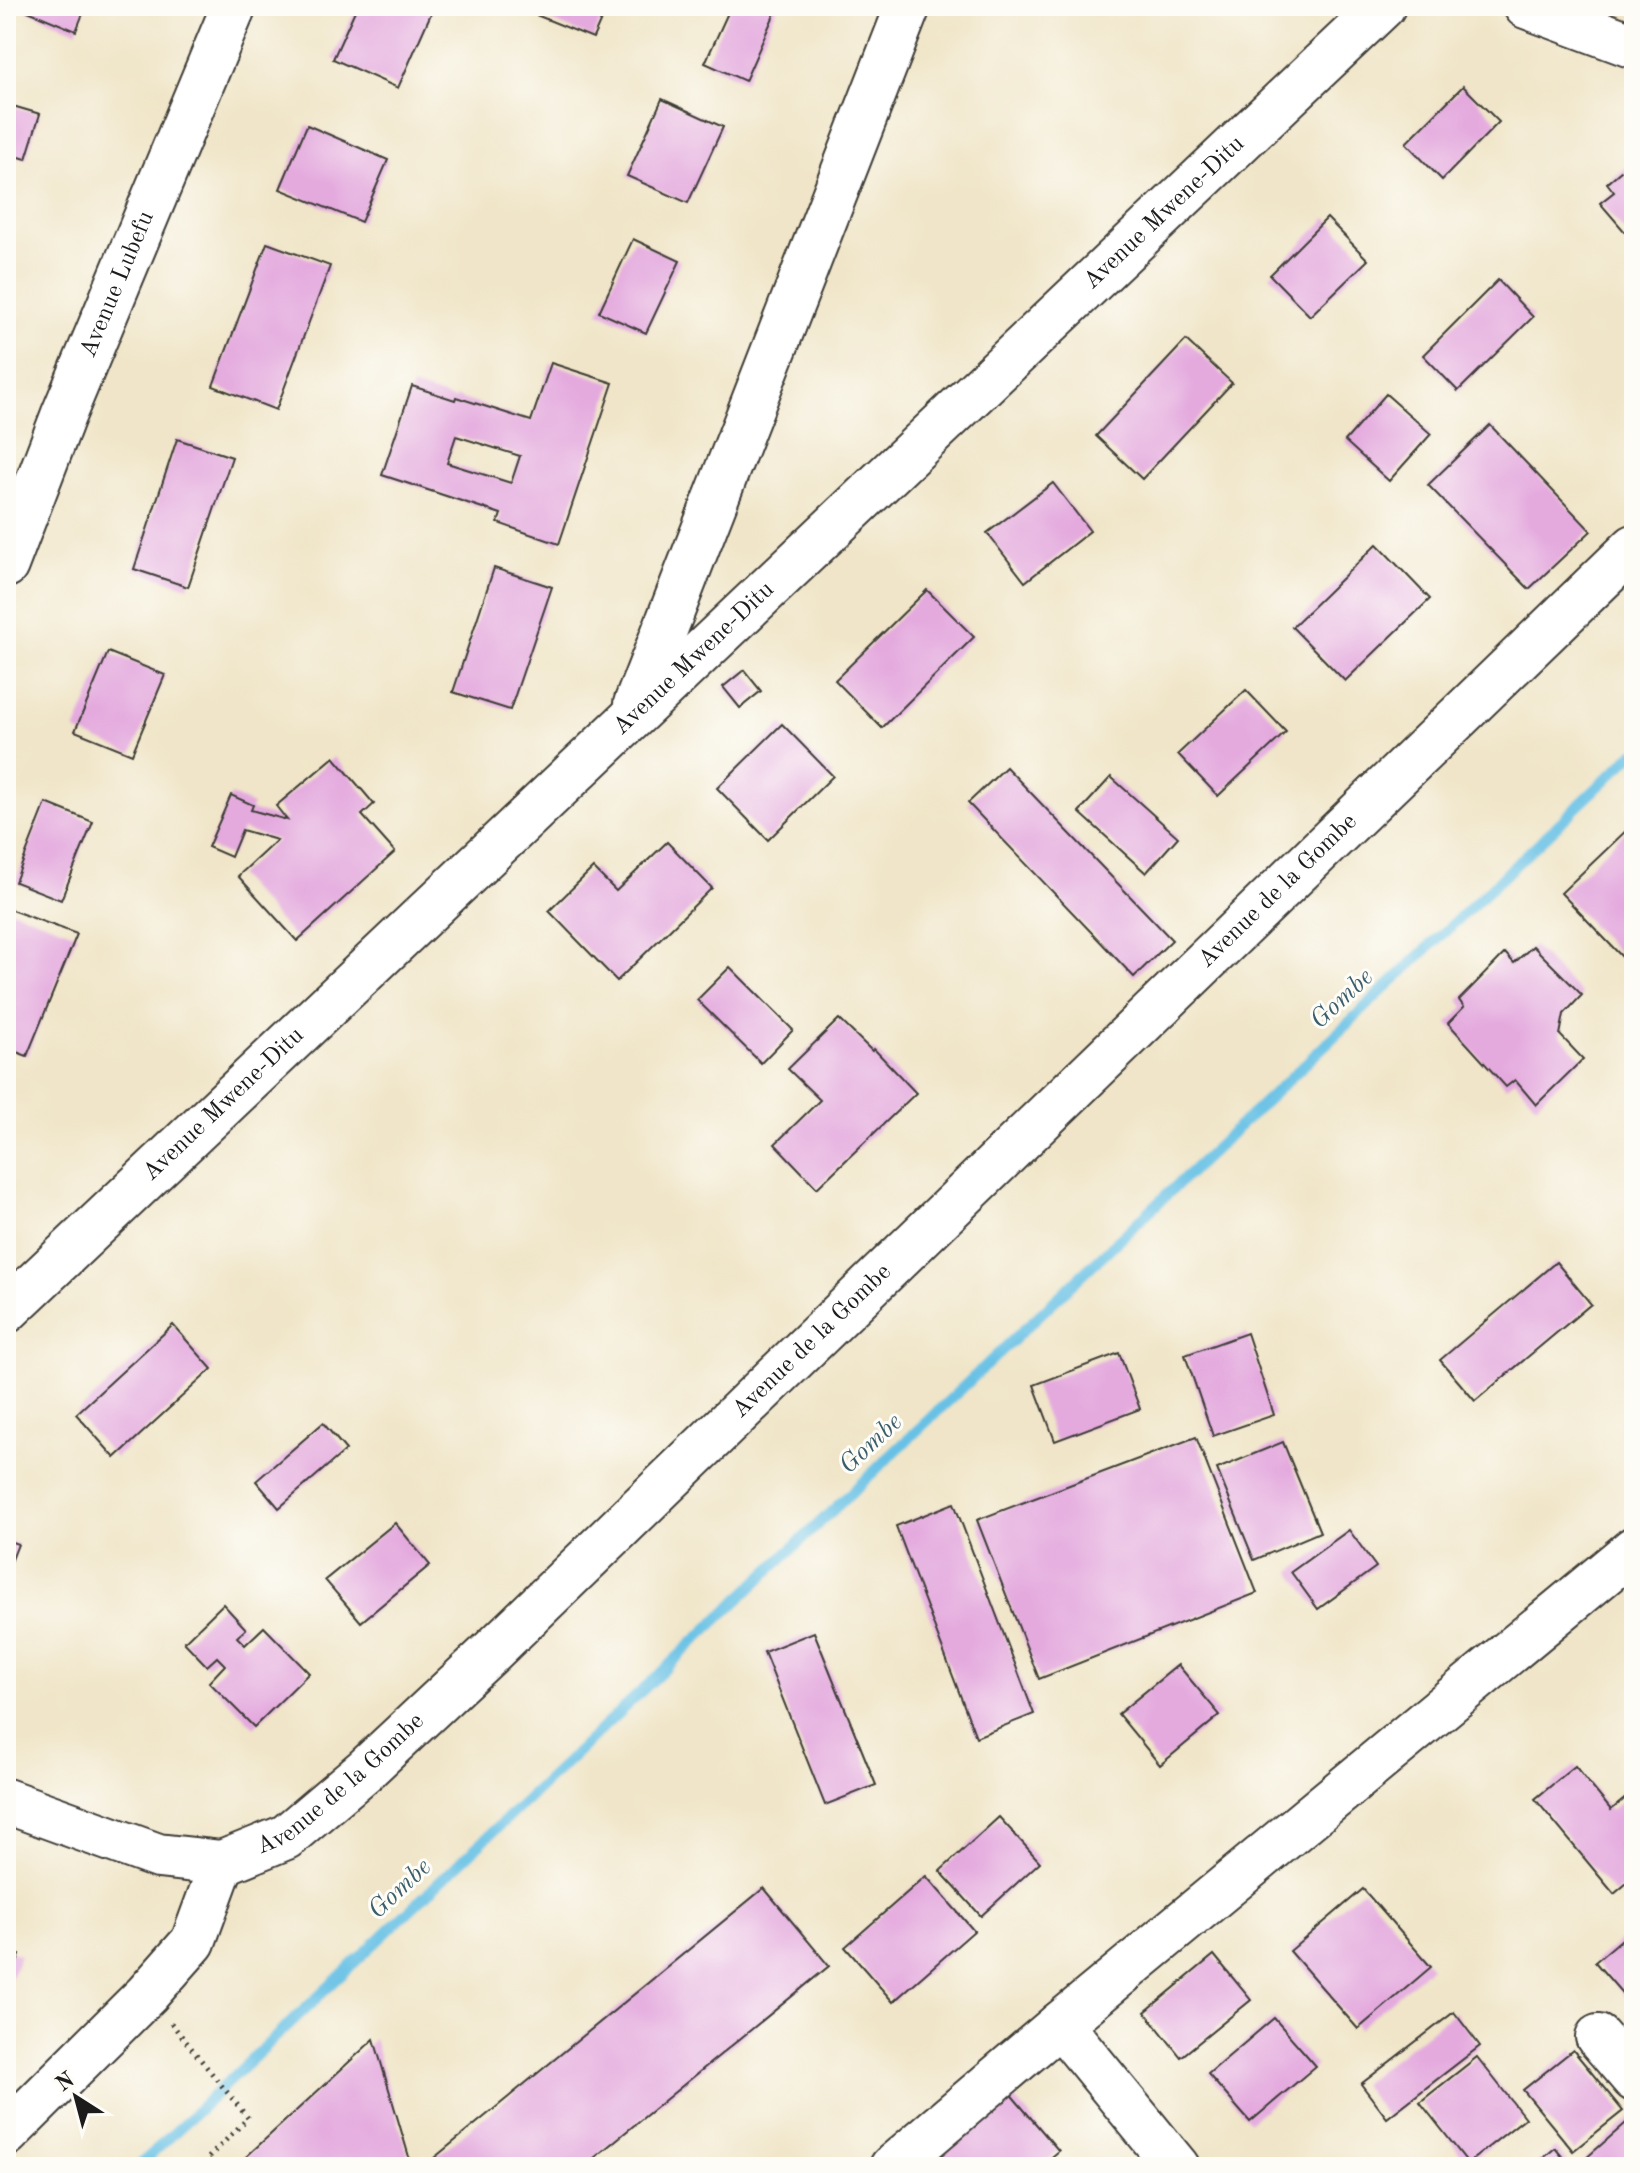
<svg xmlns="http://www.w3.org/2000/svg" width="1640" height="2173" viewBox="0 0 1640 2173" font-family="'Old Standard TT',serif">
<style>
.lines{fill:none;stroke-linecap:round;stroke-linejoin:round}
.stream{stroke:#67c1e5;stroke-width:11}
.building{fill:#e4aade;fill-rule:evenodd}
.minor-casing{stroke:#3c3a36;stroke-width:48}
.path{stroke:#3c3a36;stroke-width:5;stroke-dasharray:2 6;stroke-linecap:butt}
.minor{stroke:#fff;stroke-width:44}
.labels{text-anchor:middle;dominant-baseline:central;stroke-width:6;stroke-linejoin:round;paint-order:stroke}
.street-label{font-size:24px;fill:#1c1c1c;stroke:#fdfcf7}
.water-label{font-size:26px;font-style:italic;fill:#3a5e6c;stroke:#fdfcf7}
</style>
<rect width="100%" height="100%" fill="#fdfcf7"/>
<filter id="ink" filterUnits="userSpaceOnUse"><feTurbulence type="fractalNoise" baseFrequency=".0125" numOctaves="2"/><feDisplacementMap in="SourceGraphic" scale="16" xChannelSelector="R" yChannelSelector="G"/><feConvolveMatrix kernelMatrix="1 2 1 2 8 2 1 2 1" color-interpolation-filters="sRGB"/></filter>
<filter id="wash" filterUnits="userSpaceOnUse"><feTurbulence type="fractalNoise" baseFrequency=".006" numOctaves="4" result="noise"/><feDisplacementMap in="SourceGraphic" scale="32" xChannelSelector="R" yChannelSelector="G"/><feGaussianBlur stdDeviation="1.8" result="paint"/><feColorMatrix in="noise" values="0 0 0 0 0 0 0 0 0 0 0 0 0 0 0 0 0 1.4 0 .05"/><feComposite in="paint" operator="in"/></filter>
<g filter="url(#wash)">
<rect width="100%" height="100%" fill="#f0e5c8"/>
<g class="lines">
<polyline class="stream" points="138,2167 1634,753"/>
</g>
<g id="blocks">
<g class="building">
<polygon points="16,6 86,6 76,31"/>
<polygon points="357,6 426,6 433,9 398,88 333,59"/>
<polygon points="514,6 607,6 593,38"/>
<polygon points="731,6 778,6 745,81 705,63"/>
<polygon points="1463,86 1499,122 1442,180 1406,143"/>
<polygon points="662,99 723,127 688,203 627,176"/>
<polygon points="6,104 40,114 26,159 6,153"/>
<polygon points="307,125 388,160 361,222 280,189"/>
<polygon points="1629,164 1634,170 1634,224 1625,232 1600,203 1614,192 1607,183"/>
<polygon points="1327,218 1368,260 1310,316 1270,275"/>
<polygon points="633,239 680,261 646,333 599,312"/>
<polygon points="267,243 330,266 276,410 213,386"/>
<polygon points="1498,280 1533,317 1458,391 1423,355"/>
<polygon points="1186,340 1232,383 1142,479 1096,436"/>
<path d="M551,363L613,383L559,544L498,523L501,514L382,475L412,386L455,400L456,397L531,421ZM456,436L520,456L511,483L447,463Z"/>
<polygon points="1386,394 1431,434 1389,481 1345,441"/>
<polygon points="1490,425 1591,531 1529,589 1428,485"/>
<polygon points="177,439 232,457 188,587 134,569"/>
<polygon points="1053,483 1090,531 1025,582 987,533"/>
<polygon points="1377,544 1430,599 1345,681 1292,627"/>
<polygon points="494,568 552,587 510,710 453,692"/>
<polygon points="927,590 974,637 882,728 835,680"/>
<polygon points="108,652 165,675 132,754 75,731"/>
<polygon points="744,670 761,691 740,708 723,687"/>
<polygon points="1246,690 1286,732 1218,796 1178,754"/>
<polygon points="782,724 833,776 768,840 717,788"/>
<polygon points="334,757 374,804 362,815 395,852 297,941 238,876 277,840 242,830 231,857 208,847 231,795 253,805 251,810 287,820 276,806"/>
<polygon points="1006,767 1172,940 1134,977 968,803"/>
<polygon points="1111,777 1178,837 1146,873 1079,812"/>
<polygon points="46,803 93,822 61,900 15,882"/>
<polygon points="1634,823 1634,954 1626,961 1561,893"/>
<polygon points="667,842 712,888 617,981 549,911 593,868 616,891"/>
<polygon points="6,908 77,934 27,1056 6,1048"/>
<polygon points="1533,946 1582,995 1564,1014 1560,1035 1583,1059 1536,1105 1515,1080 1506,1087 1448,1023 1464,1007 1459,1000 1505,953 1514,963"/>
<polygon points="730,967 793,1030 761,1063 697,1000"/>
<polygon points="839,1019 872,1051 874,1049 916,1093 817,1188 775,1144 820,1100 788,1069"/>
<polygon points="1556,1262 1591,1304 1475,1401 1440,1360"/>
<polygon points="173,1325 212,1369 115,1458 76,1414"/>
<polygon points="1247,1333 1274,1415 1213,1436 1185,1355"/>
<polygon points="1119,1353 1140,1409 1055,1441 1034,1385"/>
<polygon points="323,1423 346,1450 279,1508 256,1481"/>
<polygon points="1196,1437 1257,1593 1039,1679 977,1520"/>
<polygon points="1283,1442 1320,1532 1254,1560 1217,1469"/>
<polygon points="954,1503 1034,1714 976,1737 896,1526"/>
<polygon points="395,1523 430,1565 361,1622 325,1580"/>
<polygon points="1349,1530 1376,1567 1318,1609 1291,1572"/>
<polygon points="6,1540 18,1544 6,1575"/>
<polygon points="223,1604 246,1629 237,1637 245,1645 264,1627 309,1673 254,1727 209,1682 225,1665 217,1657 207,1666 184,1642"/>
<polygon points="814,1632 876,1785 825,1805 764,1652"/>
<polygon points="1178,1665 1220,1715 1160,1765 1118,1714"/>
<polygon points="1575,1766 1611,1810 1634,1791 1634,1877 1614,1894 1535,1799"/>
<polygon points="999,1817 1040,1862 981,1916 940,1871"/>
<polygon points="926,1876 974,1931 893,2002 845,1947"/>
<polygon points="764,1888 829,1966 583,2167 423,2167"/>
<polygon points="1363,1889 1431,1967 1358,2029 1290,1951"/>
<polygon points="1634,1929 1634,2007 1595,1962"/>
<polygon points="6,1950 20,1955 6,1990"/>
<polygon points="1214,1955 1251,2000 1181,2057 1145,2012"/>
<polygon points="1454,2012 1480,2046 1387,2118 1361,2084"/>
<polygon points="1274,2018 1316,2066 1250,2122 1208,2074"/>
<polygon points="374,2039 412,2167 235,2167"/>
<polygon points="1573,2050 1623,2111 1573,2151 1523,2090"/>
<polygon points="1477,2057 1525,2118 1468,2163 1420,2102"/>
<polygon points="1008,2091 1059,2151 1040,2167 948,2167 935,2152"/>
<polygon points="1634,2116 1634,2167 1592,2167 1585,2159"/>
<polygon points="1555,2148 1571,2167 1533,2167"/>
</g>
</g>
</g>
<g filter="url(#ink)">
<use href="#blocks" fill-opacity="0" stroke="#3c3a36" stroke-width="2"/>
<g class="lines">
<g class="minor-casing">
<g id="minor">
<polyline points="1526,6 1634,46"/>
<path id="s1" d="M6,565L63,416L234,6"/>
<polyline points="636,704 908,6"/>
<path id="s2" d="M6,1311L1383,6"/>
<path id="s3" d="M6,1801L158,1856L222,1863L286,1837L365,1770L488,1655L1634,547"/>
<polyline points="1060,2024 1177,2167"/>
<polyline points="1598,2037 1634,2079"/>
<polyline points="6,2134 147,1994 193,1942 222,1863"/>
<polyline points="892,2167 1060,2024 1634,1549"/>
</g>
</g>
<polyline class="path" points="171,2023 248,2118 199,2167"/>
<use href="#minor" class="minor"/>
</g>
</g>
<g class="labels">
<g class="street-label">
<text stroke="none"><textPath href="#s2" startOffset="1596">Avenue Mwene-Ditu</textPath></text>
<text stroke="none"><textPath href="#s1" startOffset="302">Avenue Lubefu</textPath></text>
<text stroke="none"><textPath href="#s2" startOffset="948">Avenue Mwene-Ditu</textPath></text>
<text stroke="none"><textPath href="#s3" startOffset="1666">Avenue de la Gombe</textPath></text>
<text stroke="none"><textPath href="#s2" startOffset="300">Avenue Mwene-Ditu</textPath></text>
<text stroke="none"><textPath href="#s3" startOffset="1018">Avenue de la Gombe</textPath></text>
<text stroke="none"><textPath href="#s3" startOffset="370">Avenue de la Gombe</textPath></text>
</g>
<g class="water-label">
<text transform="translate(1342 999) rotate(-43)">Gombe</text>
<text transform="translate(871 1444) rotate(-43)">Gombe</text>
<text transform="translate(400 1889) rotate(-43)">Gombe</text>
</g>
</g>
<rect width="1640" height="2173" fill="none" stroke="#fdfcf7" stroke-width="32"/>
<g transform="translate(76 2097) rotate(324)" stroke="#fdfcf7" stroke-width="6" paint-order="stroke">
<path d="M0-6L14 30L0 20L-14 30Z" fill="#1c1c1c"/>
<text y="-12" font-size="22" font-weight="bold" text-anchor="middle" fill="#1c1c1c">N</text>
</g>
</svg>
